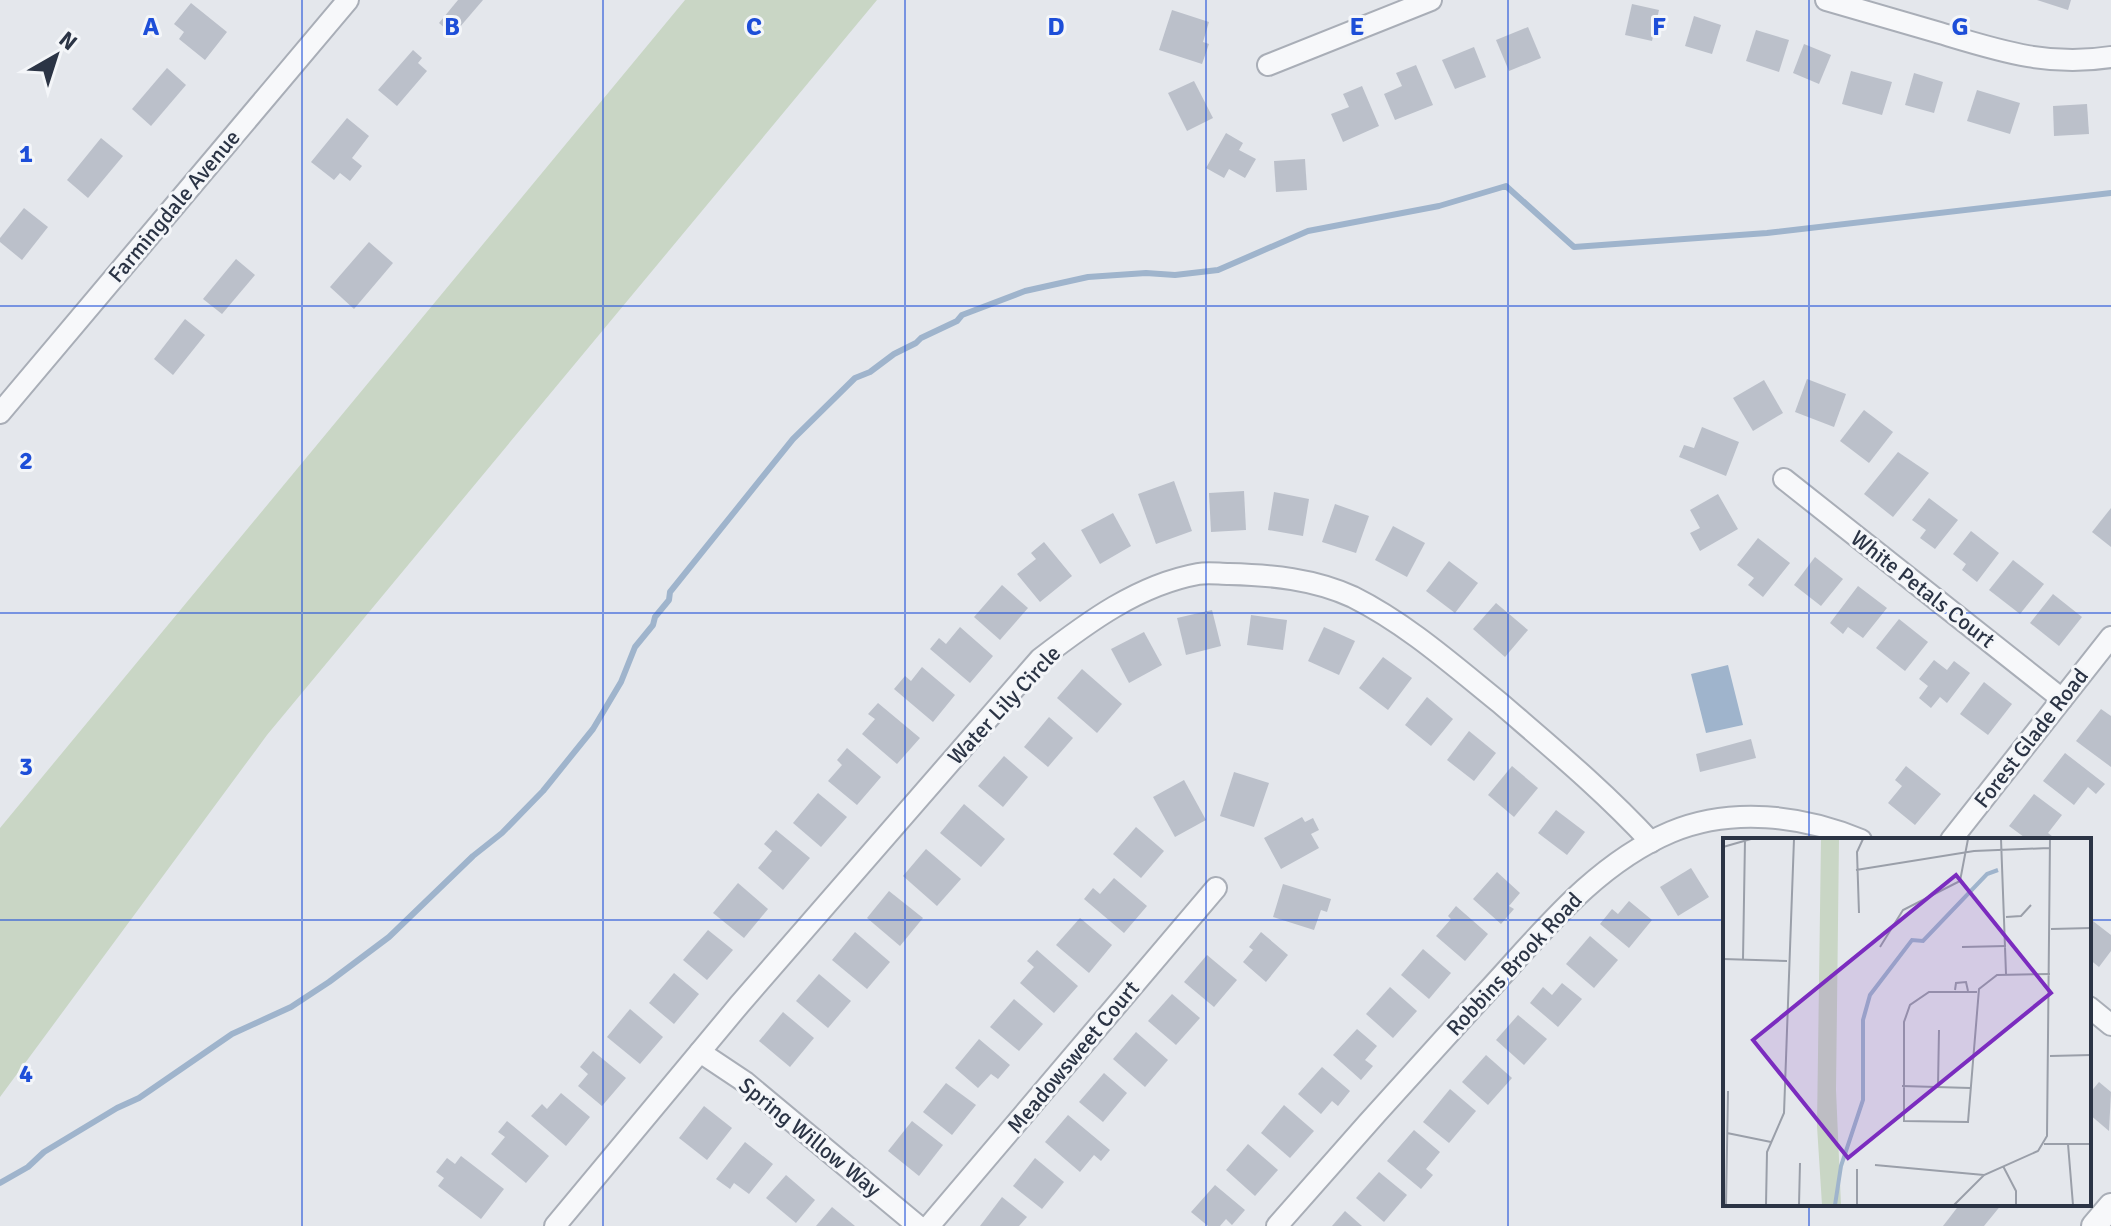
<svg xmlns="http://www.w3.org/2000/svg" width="2111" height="1226" viewBox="0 0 2111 1226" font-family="Signika,sans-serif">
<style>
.green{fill:#c9d6c5}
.water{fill:#9fb4cc}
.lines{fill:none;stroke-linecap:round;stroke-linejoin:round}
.stream{stroke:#9fb4cc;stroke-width:6}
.building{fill:#bbc0ca}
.minor-casing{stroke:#a9aeb7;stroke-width:24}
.tertiary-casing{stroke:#a9aeb7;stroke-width:28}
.minor{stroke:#f7f8fa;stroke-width:20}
.tertiary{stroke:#f7f8fa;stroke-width:24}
.grid{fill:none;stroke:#1d4ed8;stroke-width:2;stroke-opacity:0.55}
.labels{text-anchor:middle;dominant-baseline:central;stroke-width:6;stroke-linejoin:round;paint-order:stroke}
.street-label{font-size:22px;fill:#2b3445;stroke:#f4f6f9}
.inset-river{fill:none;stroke:#9fb4cc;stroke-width:4}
.inset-road{fill:none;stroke:#9a9fa9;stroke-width:2}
.view{fill:#7b2cbf;fill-opacity:0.15;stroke:#7b2cbf;stroke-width:4}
.inset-edge{fill:none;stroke:#2b3445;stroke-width:4}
.grid-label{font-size:26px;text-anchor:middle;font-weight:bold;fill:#1d4ed8;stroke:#f4f6f9;stroke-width:6;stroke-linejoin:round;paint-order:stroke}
</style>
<rect width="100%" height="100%" fill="#e4e7ec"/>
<polygon class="green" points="685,0 877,0 267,735 0,1097 0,828"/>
<polygon class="water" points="1728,665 1743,725 1706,733 1691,674"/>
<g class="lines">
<polyline class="stream" points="0,1183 28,1167 44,1152 117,1108 139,1098 232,1034 291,1007 329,982 389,937 473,856 502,833 543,791 593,729 621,682 635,647 653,625 655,617 669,600 670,592 793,439 855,378 870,372 894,354 916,343 921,338 957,321 962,315 1025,291 1088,277 1146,273 1175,275 1218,270 1308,231 1439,206 1506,186 1574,247 1767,233 2111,193"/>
</g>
<g class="building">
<polygon points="458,0 483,0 453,35 439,23"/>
<polygon points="2037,0 2071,0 2068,10"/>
<polygon points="191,3 227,32 205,60 179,39 184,32 174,24"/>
<polygon points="1632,4 1659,10 1652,41 1625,35"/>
<polygon points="1172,10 1209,22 1203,42 1209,44 1202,64 1159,50"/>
<polygon points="1694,16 1721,25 1712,54 1685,46"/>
<polygon points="1528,27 1541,58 1509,71 1496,40"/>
<polygon points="1756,30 1789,40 1779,72 1746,61"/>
<polygon points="1804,44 1831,55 1819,84 1793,73"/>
<polygon points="1474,47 1486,77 1455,89 1442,60"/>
<polygon points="413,50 422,58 418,63 427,71 397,106 378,90"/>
<polygon points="1416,65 1433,105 1395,120 1384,94 1402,86 1396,73"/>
<polygon points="167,68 186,85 151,126 132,109"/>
<polygon points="1851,71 1892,82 1882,115 1842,104"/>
<polygon points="1914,73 1943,82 1934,113 1905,105"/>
<polygon points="1194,81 1213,118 1187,131 1168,93"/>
<polygon points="1362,86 1379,126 1343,142 1331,114 1349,107 1343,94"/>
<polygon points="1977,90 2020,103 2010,134 1967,121"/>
<polygon points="2087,104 2089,134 2054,136 2053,106"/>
<polygon points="347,118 369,136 352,158 362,166 350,181 340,173 334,180 311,162"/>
<polygon points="1226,133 1243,143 1239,150 1256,159 1245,178 1229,169 1224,178 1206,168"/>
<polygon points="101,138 123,156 88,198 67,180"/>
<polygon points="1305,159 1307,190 1276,192 1274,161"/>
<polygon points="24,208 48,227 22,260 0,242 0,238"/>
<polygon points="369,242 393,263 354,309 330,287"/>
<polygon points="236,259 255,275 222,314 203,299"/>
<polygon points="185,319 205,335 173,375 154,359"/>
<polygon points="1807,379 1846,394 1834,427 1795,412"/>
<polygon points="1764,380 1783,413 1753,431 1733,398"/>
<polygon points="1864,410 1893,432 1869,463 1840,441"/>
<polygon points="1702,427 1739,442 1726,476 1679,457 1684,445 1694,448"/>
<polygon points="1898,452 1929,473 1893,517 1864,494"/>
<polygon points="1174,481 1192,531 1156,544 1138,494"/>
<polygon points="1244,491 1246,530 1211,532 1209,493"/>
<polygon points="1274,492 1309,499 1303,536 1268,530"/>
<polygon points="1718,494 1738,529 1700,551 1690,533 1700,528 1690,510"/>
<polygon points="1929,498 1958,520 1935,549 1920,538 1926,530 1912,520"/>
<polygon points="1335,504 1369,516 1356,553 1322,542"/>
<polygon points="2111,508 2111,547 2092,532"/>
<polygon points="1113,513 1131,546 1100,564 1081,530"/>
<polygon points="1393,526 1425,543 1407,577 1375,560"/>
<polygon points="1971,531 1999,553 1977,582 1962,570 1966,564 1953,554"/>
<polygon points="1758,538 1790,563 1763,597 1748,585 1754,578 1737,565"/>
<polygon points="1044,542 1072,576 1040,602 1017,574 1036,559 1031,553"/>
<polygon points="1815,557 1843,579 1821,606 1794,585"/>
<polygon points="2013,560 2044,584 2020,614 1989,590"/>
<polygon points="1449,561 1478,583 1455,613 1426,591"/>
<polygon points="1002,585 1028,608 1000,640 974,617"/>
<polygon points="1858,586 1887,608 1863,638 1848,627 1843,634 1830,623"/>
<polygon points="2053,594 2082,617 2059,646 2030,623"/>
<polygon points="1496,603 1528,630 1505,657 1473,629"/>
<polygon points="1212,610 1221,646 1186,655 1177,618"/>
<polygon points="1251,615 1287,620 1283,650 1247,645"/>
<polygon points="1899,619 1928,642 1905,671 1876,648"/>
<polygon points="960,627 993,656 970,683 930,649 939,638 946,644"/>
<polygon points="1324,627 1355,641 1339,675 1308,661"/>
<polygon points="1144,632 1162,665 1129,683 1111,649"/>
<polygon points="1383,657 1412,678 1388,710 1359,688"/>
<polygon points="1934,660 1947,670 1954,661 1970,673 1947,703 1940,697 1931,708 1919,698 1928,686 1919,679"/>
<polygon points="922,667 955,695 933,722 894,689 905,676 911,681"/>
<polygon points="1082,669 1122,704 1097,733 1057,698"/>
<polygon points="1984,682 2012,704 1988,735 1960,714"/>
<polygon points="1427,697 1453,719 1431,746 1405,725"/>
<polygon points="878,703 920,738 897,764 862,734 875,719 868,714"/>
<polygon points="2101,709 2111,716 2111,767 2076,741"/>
<polygon points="1049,717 1073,738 1048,767 1024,747"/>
<polygon points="1469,731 1496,753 1474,781 1447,760"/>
<polygon points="1751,739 1756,758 1700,772 1696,754"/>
<polygon points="847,748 881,777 857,805 828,781 842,765 837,760"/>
<polygon points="2065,753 2105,784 2096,794 2088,787 2074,805 2043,781"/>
<polygon points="1004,756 1028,777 1003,807 978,786"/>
<polygon points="1512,766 1538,788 1514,817 1488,795"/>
<polygon points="1906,766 1941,794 1915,825 1888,803 1902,786 1895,780"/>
<polygon points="1234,772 1269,783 1254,827 1220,816"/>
<polygon points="1184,780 1206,820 1175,837 1153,797"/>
<polygon points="818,793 847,817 821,847 793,823"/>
<polygon points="2034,794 2062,815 2048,833 2057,840 2028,840 2009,826"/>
<polygon points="964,804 1005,839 981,867 940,833"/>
<polygon points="1556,810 1585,832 1567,855 1538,833"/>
<polygon points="1302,817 1305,822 1313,818 1319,830 1311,834 1319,848 1281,869 1264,838"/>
<polygon points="1136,827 1164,851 1141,878 1113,854"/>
<polygon points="776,830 810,858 783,890 758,868 772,851 764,844"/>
<polygon points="926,849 961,879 937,906 903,876"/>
<polygon points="1691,868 1709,897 1678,916 1660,887"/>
<polygon points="1497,872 1520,893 1509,906 1514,909 1501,924 1473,899"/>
<polygon points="1114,878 1147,906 1124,933 1084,899 1093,888 1100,894"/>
<polygon points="738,883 768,909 744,938 713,913"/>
<polygon points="1283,884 1331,899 1327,912 1321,910 1314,930 1273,917"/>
<polygon points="889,891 923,918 900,946 867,918"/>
<polygon points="1629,901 1652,920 1629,948 1600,924 1612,909 1618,914"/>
<polygon points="1456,906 1488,934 1465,961 1436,936 1451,919 1448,916"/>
<polygon points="1080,918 1112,945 1089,973 1056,945"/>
<polygon points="2089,918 2111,935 2111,951 2099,967 2089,959"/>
<polygon points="708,930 733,950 707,980 683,960"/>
<polygon points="855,932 890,962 867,989 832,960"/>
<polygon points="1261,932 1288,955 1266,982 1243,962 1253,950 1249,947"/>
<polygon points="1590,936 1618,960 1594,988 1566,964"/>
<polygon points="1423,949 1451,973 1429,999 1401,975"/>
<polygon points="1037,950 1078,986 1054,1013 1020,983 1034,967 1027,961"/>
<polygon points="1207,955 1237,980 1214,1007 1184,982"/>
<polygon points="674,973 699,994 674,1024 649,1003"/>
<polygon points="819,974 851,1001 828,1028 796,1001"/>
<polygon points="1562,983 1582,999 1558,1027 1530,1003 1543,987 1552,995"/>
<polygon points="1390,987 1417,1011 1393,1038 1366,1014"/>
<polygon points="1172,994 1200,1018 1176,1045 1148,1021"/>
<polygon points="1014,999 1043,1024 1019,1051 990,1027"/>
<polygon points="630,1009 663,1037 640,1064 607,1037"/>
<polygon points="783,1012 814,1038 790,1067 759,1041"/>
<polygon points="1518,1015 1547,1039 1524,1065 1496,1040"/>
<polygon points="1357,1029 1377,1046 1365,1060 1373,1066 1361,1080 1333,1055"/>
<polygon points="1136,1032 1168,1060 1145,1087 1113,1059"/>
<polygon points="979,1039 1010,1065 998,1079 991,1074 978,1088 955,1068"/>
<polygon points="593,1051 626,1078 602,1106 578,1086 588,1074 580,1067"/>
<polygon points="1486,1055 1512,1078 1488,1105 1462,1082"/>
<polygon points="1322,1067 1350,1091 1338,1106 1332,1101 1321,1114 1298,1094"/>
<polygon points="1104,1073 1127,1093 1103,1122 1079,1102"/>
<polygon points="2099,1082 2111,1092 2109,1131 2089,1114 2089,1094"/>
<polygon points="946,1083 976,1105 952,1135 923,1112"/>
<polygon points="1450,1089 1476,1111 1449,1143 1423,1122"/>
<polygon points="561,1093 590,1117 566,1146 531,1116 542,1104 547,1109"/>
<polygon points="1284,1105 1314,1131 1290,1158 1261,1133"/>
<polygon points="704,1106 732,1128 707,1160 679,1138"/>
<polygon points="1068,1115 1110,1150 1101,1161 1094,1155 1080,1172 1045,1142"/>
<polygon points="507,1121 549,1156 526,1183 491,1154 505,1137 498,1132"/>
<polygon points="912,1121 943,1145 919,1176 888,1151"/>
<polygon points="1414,1130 1440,1152 1426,1169 1433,1175 1421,1189 1387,1161"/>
<polygon points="745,1142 773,1164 749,1194 734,1183 730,1189 716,1179"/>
<polygon points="1248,1144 1278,1170 1255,1196 1226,1170"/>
<polygon points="461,1156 504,1189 481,1219 438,1186 444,1178 436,1172 447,1158 455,1164"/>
<polygon points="1035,1158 1064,1182 1042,1209 1013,1186"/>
<polygon points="1379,1172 1407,1195 1384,1222 1356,1198"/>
<polygon points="786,1175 815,1200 796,1223 766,1198"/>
<polygon points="1215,1185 1245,1210 1232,1225 1226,1219 1220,1226 1208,1226 1191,1212"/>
<polygon points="1002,1197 1027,1217 1019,1226 980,1226"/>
<polygon points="1960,1204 2002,1204 1984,1226 1943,1226"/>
<polygon points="832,1207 855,1226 816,1226"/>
<polygon points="1345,1211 1362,1226 1332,1226"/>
</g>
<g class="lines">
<g class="minor-casing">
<g id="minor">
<path d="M1826,0C1864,11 1902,22 1940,33C2000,51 2048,67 2111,57"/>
<polyline points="1268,65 1431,0"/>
<polyline points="0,413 348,0"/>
<polyline points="1784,479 2062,699"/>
<polyline points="1951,840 2111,637"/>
<polyline points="2089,1007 2111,1025"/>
<polyline points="700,1052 745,1082 918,1226"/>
<path d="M555,1226L739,1005L1040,659C1088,622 1138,585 1198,574C1208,572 1219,574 1229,574C1271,575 1314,579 1353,597C1407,624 1453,665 1500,703C1552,748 1604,791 1651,842"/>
<polyline points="929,1226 1216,888"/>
<path d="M1277,1226C1345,1148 1414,1071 1484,995C1540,935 1593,865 1671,832C1731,807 1802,815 1861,840"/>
</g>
</g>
<g class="tertiary-casing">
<polyline id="tertiary" points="2094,1226 2111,1206"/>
</g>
<use href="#minor" class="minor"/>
<use href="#tertiary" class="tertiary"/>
</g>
<path class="grid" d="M302,0V1226M603,0V1226M905,0V1226M1206,0V1226M1508,0V1226M1809,0V840M0,306H2111M0,613H2111M0,920H1725M2089,920H2111M1809,1204V1226"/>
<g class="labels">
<g class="street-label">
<text transform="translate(174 206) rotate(-50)">Farmingdale Avenue</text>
<text transform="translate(1923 589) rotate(38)">White Petals Court</text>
<text transform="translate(1004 705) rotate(-47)">Water Lily Circle</text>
<text transform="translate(2031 738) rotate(-52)">Forest Glade Road</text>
<text transform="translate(1514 964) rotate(-47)">Robbins Brook Road</text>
<text transform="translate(1073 1057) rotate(-50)">Meadowsweet Court</text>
<text transform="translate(810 1137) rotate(39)">Spring Willow Way</text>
</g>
</g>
<g transform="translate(1723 838)">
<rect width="368" height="368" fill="#e4e7ec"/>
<path d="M98,1H116L113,252L118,367H99L94,288Z" fill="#c9d6c5"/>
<path class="inset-river" d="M112,367L118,328L140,262V182L147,157L189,102L200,103L264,36L275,32"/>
<path class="inset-road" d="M278,1L283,136M0,9L28,1M133,32L251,13L326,10M136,75L134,14L140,1M283,79L298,78L308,67M328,91L368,90M157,109L180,72L237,43L245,1M239,109L283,108M0,121L64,123M20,121L22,2M232,152L233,145L243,144L245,153M254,154H206L187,167L181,184V283L245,284L256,151L274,137L327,136M327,218L368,217M179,248L247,250M215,248L216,192M4,295L48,304M321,306H368M345,306L350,367M152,327L261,337M280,328L293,353V367M3,367L5,253M43,367L44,314L61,275L71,1M76,367L77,325M134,367V331M231,367L261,337L315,313L324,298L327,1"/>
<path class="view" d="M233,37L328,155L125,320L30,202Z"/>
<rect width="368" height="368" class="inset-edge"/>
</g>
<g class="grid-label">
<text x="151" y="35">A</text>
<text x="452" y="35">B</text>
<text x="754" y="35">C</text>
<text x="1056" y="35">D</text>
<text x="1357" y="35">E</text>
<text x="1659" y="35">F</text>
<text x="1960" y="35">G</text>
<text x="26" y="162">1</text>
<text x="26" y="469">2</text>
<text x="26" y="775">3</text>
<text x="26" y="1082">4</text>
</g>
<g transform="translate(56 56) rotate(39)" stroke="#f4f6f9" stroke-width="6" paint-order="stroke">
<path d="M0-6L14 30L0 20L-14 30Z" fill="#2b3445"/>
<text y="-12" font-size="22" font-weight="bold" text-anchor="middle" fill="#2b3445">N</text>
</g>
</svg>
